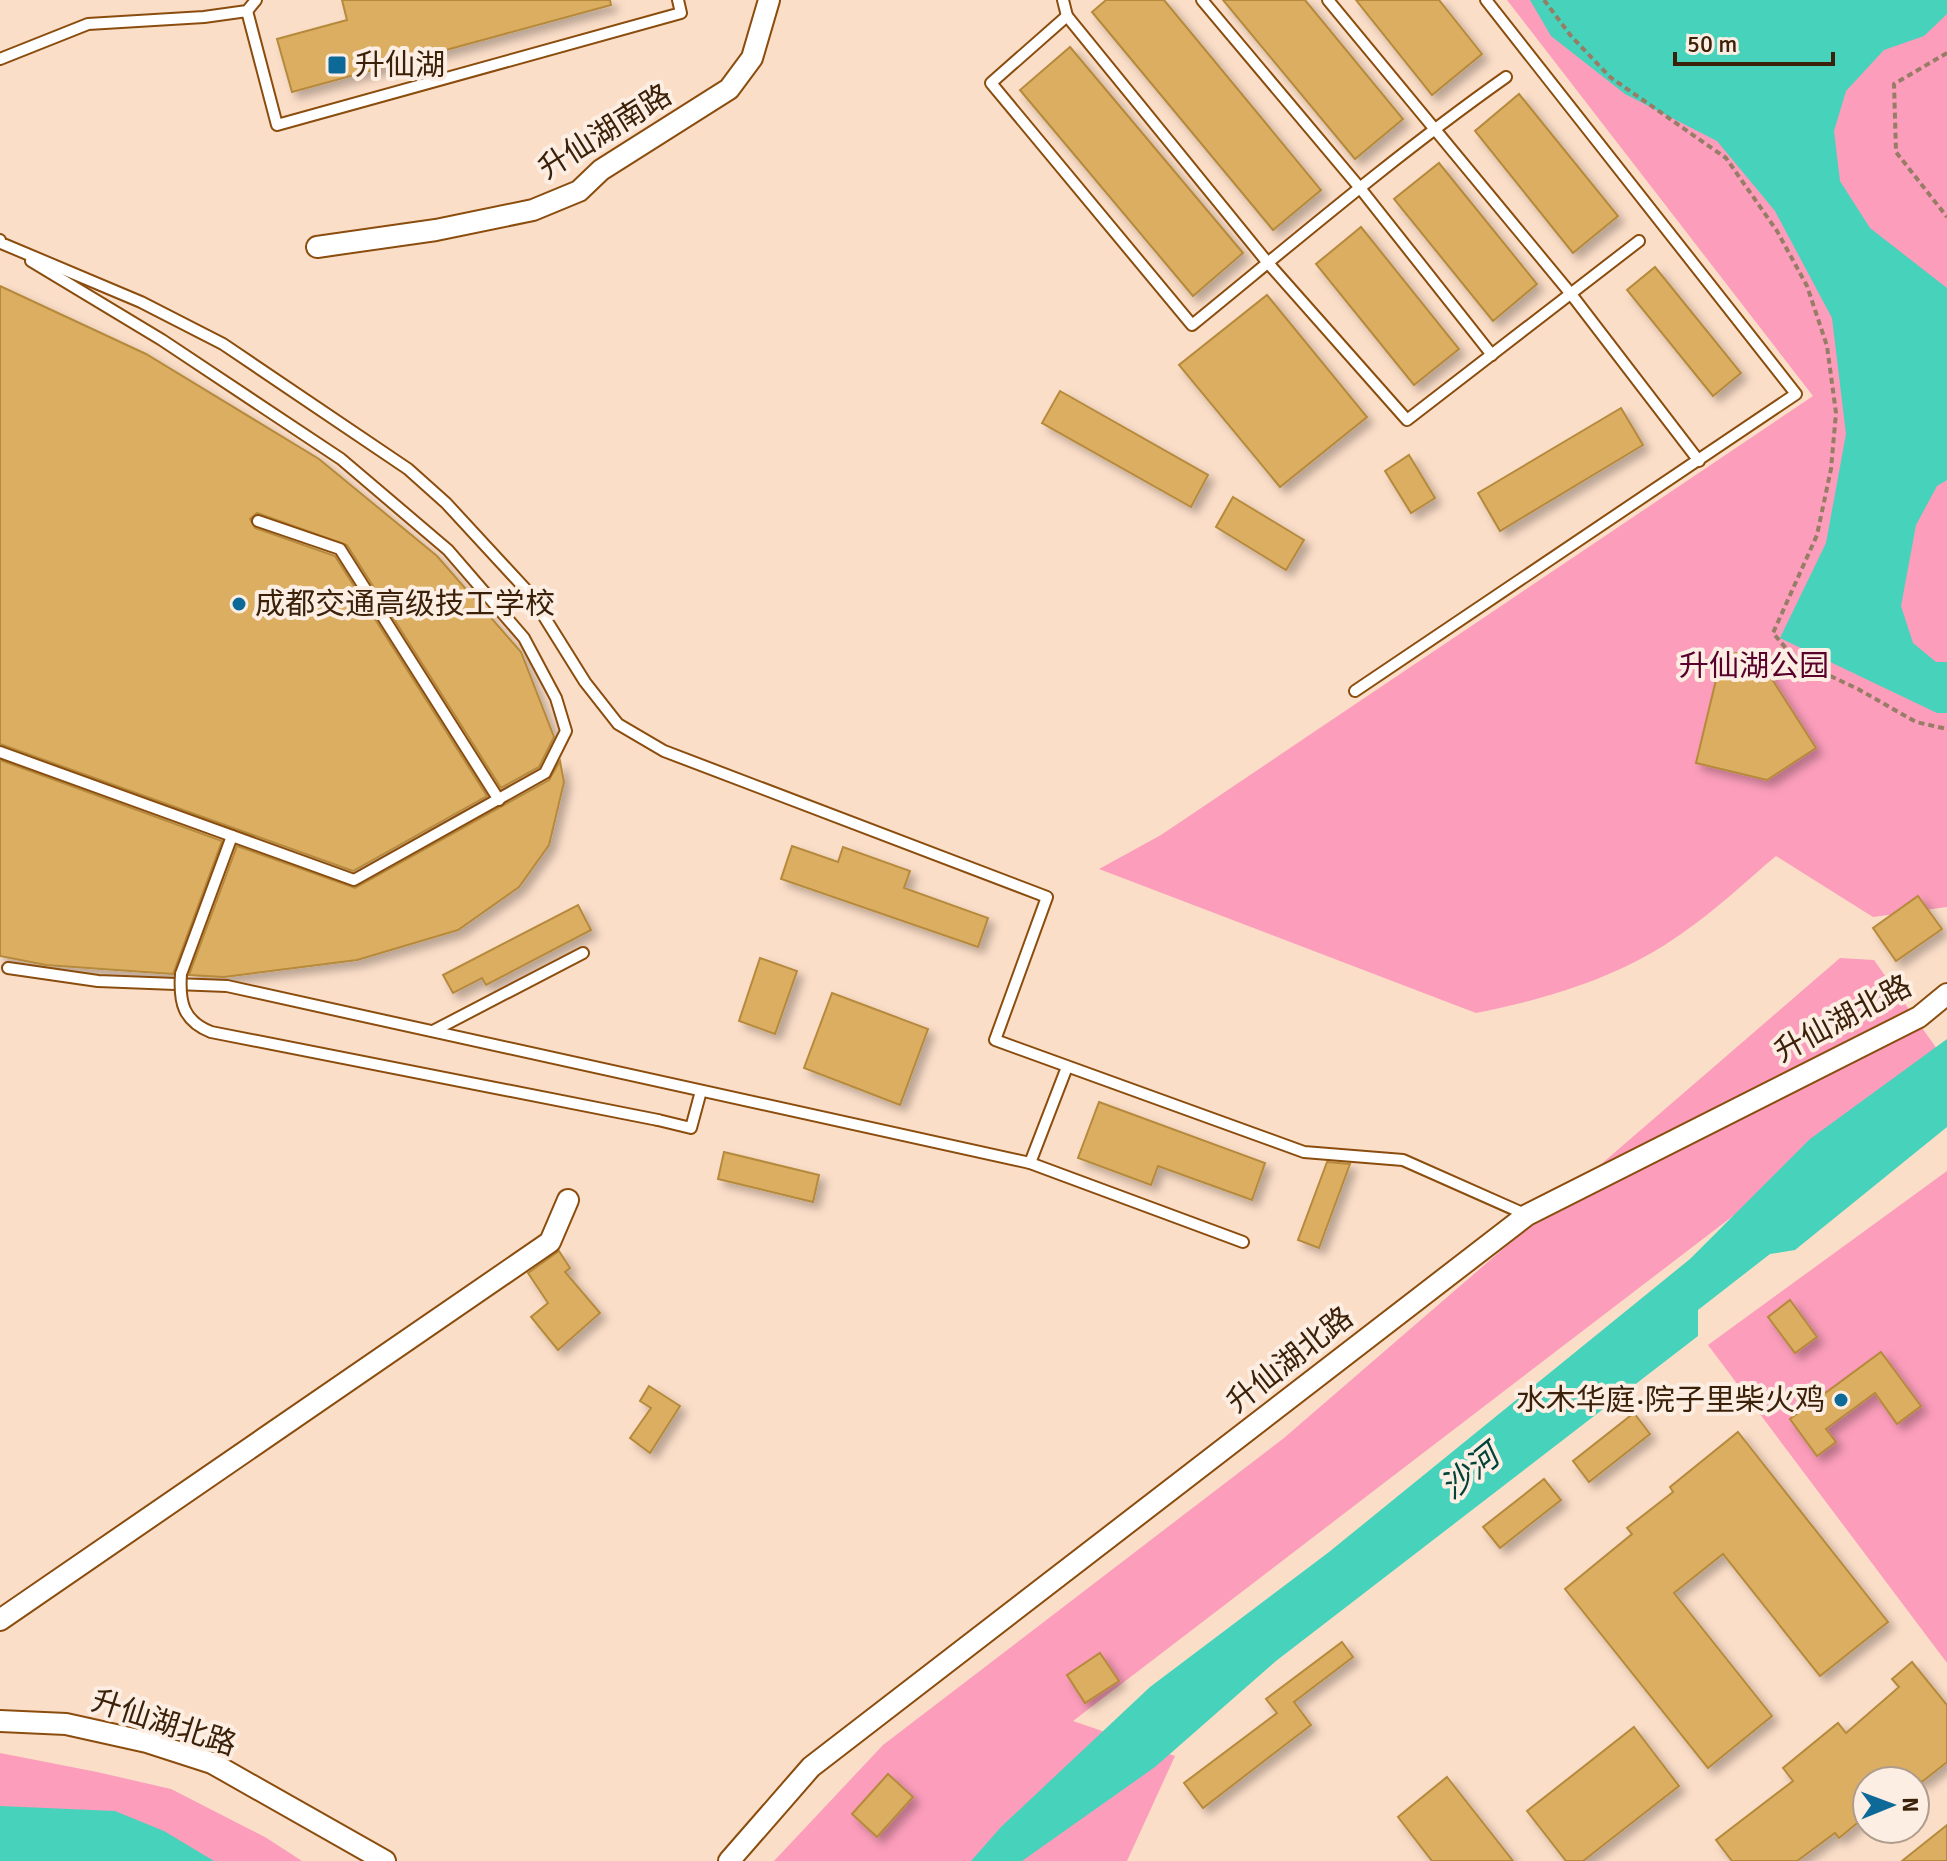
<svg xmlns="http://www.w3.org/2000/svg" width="1947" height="1861" viewBox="0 0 1947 1861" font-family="Signika,'Noto Sans SC',sans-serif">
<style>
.green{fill:#fb9dbb}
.water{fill:#47d2bb}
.building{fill:#dcae62;stroke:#b68a3c;stroke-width:2;filter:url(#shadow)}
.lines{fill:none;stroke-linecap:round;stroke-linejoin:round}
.lane-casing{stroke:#8b4d0d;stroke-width:14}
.street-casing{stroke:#8b4d0d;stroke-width:24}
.path{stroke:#987d66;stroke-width:4;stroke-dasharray:6 4;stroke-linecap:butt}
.lane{stroke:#fff;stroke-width:10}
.street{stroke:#fff;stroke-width:20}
.lane-bridge-casing{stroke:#8b4d0d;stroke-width:14;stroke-linecap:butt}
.lane-bridge{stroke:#fff;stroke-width:10}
.poi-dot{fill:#0c6998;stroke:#fdeee3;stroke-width:3}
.labels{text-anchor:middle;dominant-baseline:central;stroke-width:8;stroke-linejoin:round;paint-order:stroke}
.poi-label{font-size:30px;fill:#3b2109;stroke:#fdeee3;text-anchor:start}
.street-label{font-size:30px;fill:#3b2109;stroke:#fdeee3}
.park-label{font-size:30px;fill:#59002c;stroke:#fdeee3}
.water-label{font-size:32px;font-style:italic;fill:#03443a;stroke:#fdeee3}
</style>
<defs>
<filter id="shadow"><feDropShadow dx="6" dy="6" stdDeviation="4" flood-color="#0004"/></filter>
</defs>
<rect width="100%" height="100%" fill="#fbdec8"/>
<g class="green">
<path d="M1507,0H1947V907L1873,917L1776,856C1745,882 1715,911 1681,934C1621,977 1547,999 1476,1013L1099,869L1161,835L1813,396Z"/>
<polygon points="1840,958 1874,960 1942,1056 1073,1721 1175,1756 1127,1861 774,1861 883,1745 1284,1438"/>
<polygon points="1947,1171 1947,1663 1708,1345"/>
<polygon points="0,1753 97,1772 171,1789 265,1837 302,1861 0,1861"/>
</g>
<g class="water">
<polygon points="1530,0 1947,0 1947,14 1924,36 1884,50 1846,91 1834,131 1840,181 1870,228 1947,288 1947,480 1937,486 1916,525 1901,606 1913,643 1936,662 1947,662 1947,713 1937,713 1780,638 1826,543 1846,434 1832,318 1775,211 1717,141 1625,94 1551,36"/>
<polygon points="1947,1039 1947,1127 1795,1250 1770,1254 1698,1310 1698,1336 1276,1661 1155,1767 1022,1861 971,1861 1001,1827 1150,1687 1329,1552 1690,1259 1810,1139"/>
<polygon points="0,1806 115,1811 164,1831 214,1861 0,1861"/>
</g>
<g class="building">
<polygon points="342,0 610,0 611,5 292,92 277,39 347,20"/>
<polygon points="1106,0 1164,0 1321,190 1273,230 1092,12"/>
<polygon points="1223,0 1305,0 1403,119 1355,159"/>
<polygon points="1356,0 1439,0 1482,54 1432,95"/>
<polygon points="1070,47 1243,253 1193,296 1020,90"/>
<polygon points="1519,94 1618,216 1573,253 1475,131"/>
<polygon points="1439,163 1537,284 1493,321 1394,199"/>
<polygon points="1361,227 1459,349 1414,385 1316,264"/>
<polygon points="1655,267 1741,373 1713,396 1627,290"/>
<polygon points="0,286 146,354 319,459 437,556 521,652 554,737 539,767 501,788 347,545 257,513 250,519 255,528 335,556 487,796 353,871 0,744"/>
<polygon points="1267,295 1367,417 1280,487 1179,365"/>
<polygon points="1060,391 1208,475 1191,507 1042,423"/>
<polygon points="1621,408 1643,445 1500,531 1478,493"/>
<polygon points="1409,455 1435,498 1411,513 1385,471"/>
<polygon points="1233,497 1304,540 1286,570 1216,527"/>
<polygon points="1754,651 1816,748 1767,780 1696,763 1722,655"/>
<polygon points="0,760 222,841 173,974 46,965 0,956"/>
<polygon points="560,761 564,782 549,845 519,887 458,930 357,960 224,977 189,975 237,846 355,888 549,780"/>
<polygon points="792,846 838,862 843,847 910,871 904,888 988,918 978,947 781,879"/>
<polygon points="1918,896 1942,929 1896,961 1873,928"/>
<polygon points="578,905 591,930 486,985 482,978 453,993 443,975"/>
<polygon points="760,958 797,971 775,1034 739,1021"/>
<polygon points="832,993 928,1029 900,1105 804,1068"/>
<polygon points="1099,1102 1265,1163 1252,1200 1158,1166 1151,1185 1078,1158"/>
<polygon points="724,1152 819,1175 813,1202 718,1179"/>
<polygon points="1327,1162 1350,1164 1319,1248 1298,1240"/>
<polygon points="559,1251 570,1268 565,1272 600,1313 558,1350 531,1317 548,1303 528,1273"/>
<polygon points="1790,1300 1817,1337 1795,1353 1768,1317"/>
<polygon points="1881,1352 1921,1406 1897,1424 1875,1393 1826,1429 1836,1442 1817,1456 1790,1419"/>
<polygon points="649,1386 680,1406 650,1453 630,1438 651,1408 640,1401"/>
<polygon points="1634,1413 1650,1434 1589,1482 1573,1461"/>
<polygon points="1738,1432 1888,1622 1820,1676 1723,1554 1674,1593 1772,1716 1708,1768 1565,1589 1632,1534 1627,1528 1673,1492 1670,1487"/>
<polygon points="1544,1479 1561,1500 1500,1548 1483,1527"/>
<polygon points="1342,1642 1353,1657 1294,1702 1311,1725 1203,1808 1184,1783 1277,1713 1266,1699"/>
<polygon points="1100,1653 1119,1681 1085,1703 1067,1675"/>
<polygon points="1912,1662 1947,1705 1947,1762 1923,1781 1867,1781 1867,1815 1839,1838 1835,1833 1797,1861 1732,1861 1716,1840 1793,1781 1783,1768 1838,1723 1846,1733 1899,1687 1892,1679"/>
<polygon points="1634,1727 1679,1786 1583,1861 1566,1861 1527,1811"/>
<polygon points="888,1774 913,1797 877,1837 852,1814"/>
<polygon points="1447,1777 1513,1861 1432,1861 1398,1817"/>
<polygon points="1947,1825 1947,1861 1902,1861"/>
</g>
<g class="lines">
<g class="lane-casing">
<g id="lane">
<polyline points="1063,0 1067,16"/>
<polyline points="1202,0 1360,188 1492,355"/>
<polyline points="1328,0 1571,294 1699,461"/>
<polyline points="247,11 277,125 681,13 678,0"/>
<polyline points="0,59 88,24 204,17 247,11 256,0"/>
<path d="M1506,77C1397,154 1295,241 1192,325L991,83L1067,16L1268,263L1407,420L1639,241"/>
<polyline points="0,240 1,243 141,302 223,344 408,469 446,503 530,594 585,682 618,724 664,751 1047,897 995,1040 1304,1152 1403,1160 1527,1215"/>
<polyline points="258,521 340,549 499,800"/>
<polyline points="1355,691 1796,394 1486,0"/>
<polyline points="0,752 354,880 545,773 566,731 556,698 524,638 448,550 341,459 162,340 31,261"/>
<polyline points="8,968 98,981 227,986 1030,1163 1243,1242"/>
<polyline points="181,974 232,836"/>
<polyline points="433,1031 583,953"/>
<polyline points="658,1120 691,1128 701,1091"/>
<polyline points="1030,1163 1067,1067"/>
</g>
</g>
<g class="street-casing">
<g id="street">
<polyline points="317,247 436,230 533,210 579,191 601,170 729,89 752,58 769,0"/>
<polyline points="0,1620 550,1242 568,1200"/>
<polyline points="0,1721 66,1724 147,1742 212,1763 385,1861"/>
<polyline points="729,1861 811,1767 1527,1215 1919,1017 1947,994"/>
</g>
</g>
<g class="path">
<polyline points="1544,0 1571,36 1610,77 1726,158 1777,231 1807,286 1827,346 1836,413 1831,469 1817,535 1773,633 1796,660 1858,689 1916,722 1947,729"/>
<polyline points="1947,53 1894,84 1896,152 1947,217"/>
</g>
<use href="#lane" class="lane"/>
<use href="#street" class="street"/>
<g class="lane-bridge-casing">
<path id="lane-bridge" d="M181,974C179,1002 183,1021 211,1032L658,1120"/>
</g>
<use href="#lane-bridge" class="lane-bridge"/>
</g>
<g class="poi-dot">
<rect x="327" y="55" width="20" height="20" rx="4"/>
<circle cx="239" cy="604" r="8"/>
<circle cx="1841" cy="1400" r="8"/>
</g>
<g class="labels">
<g class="poi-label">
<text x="355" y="65">升仙湖</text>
<text x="255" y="604">成都交通高级技工学校</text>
<text x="1825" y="1400" text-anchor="end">水木华庭·院子里柴火鸡</text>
</g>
<g class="street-label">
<text transform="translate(605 132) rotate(-32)">升仙湖南路</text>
<text transform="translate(1843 1019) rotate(-28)">升仙湖北路</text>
<text transform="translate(1290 1360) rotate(-38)">升仙湖北路</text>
<text transform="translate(164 1723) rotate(18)">升仙湖北路</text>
</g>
<g class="park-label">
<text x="1754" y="666">升仙湖公园</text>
</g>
<g class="water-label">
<text transform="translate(1470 1472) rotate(-39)">沙河</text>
</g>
</g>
<g transform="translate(1891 1805) rotate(89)"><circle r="38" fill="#fdeee3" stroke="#af9c8c" stroke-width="2"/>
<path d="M0-6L14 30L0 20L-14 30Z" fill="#0c6998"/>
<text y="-12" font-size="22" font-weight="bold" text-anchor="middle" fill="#3b2109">N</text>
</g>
<path d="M1675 52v12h158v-12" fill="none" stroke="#3b2109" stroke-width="4"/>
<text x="1687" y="52" font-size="24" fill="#3b2109" stroke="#fdeee3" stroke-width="6" paint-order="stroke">50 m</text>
</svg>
